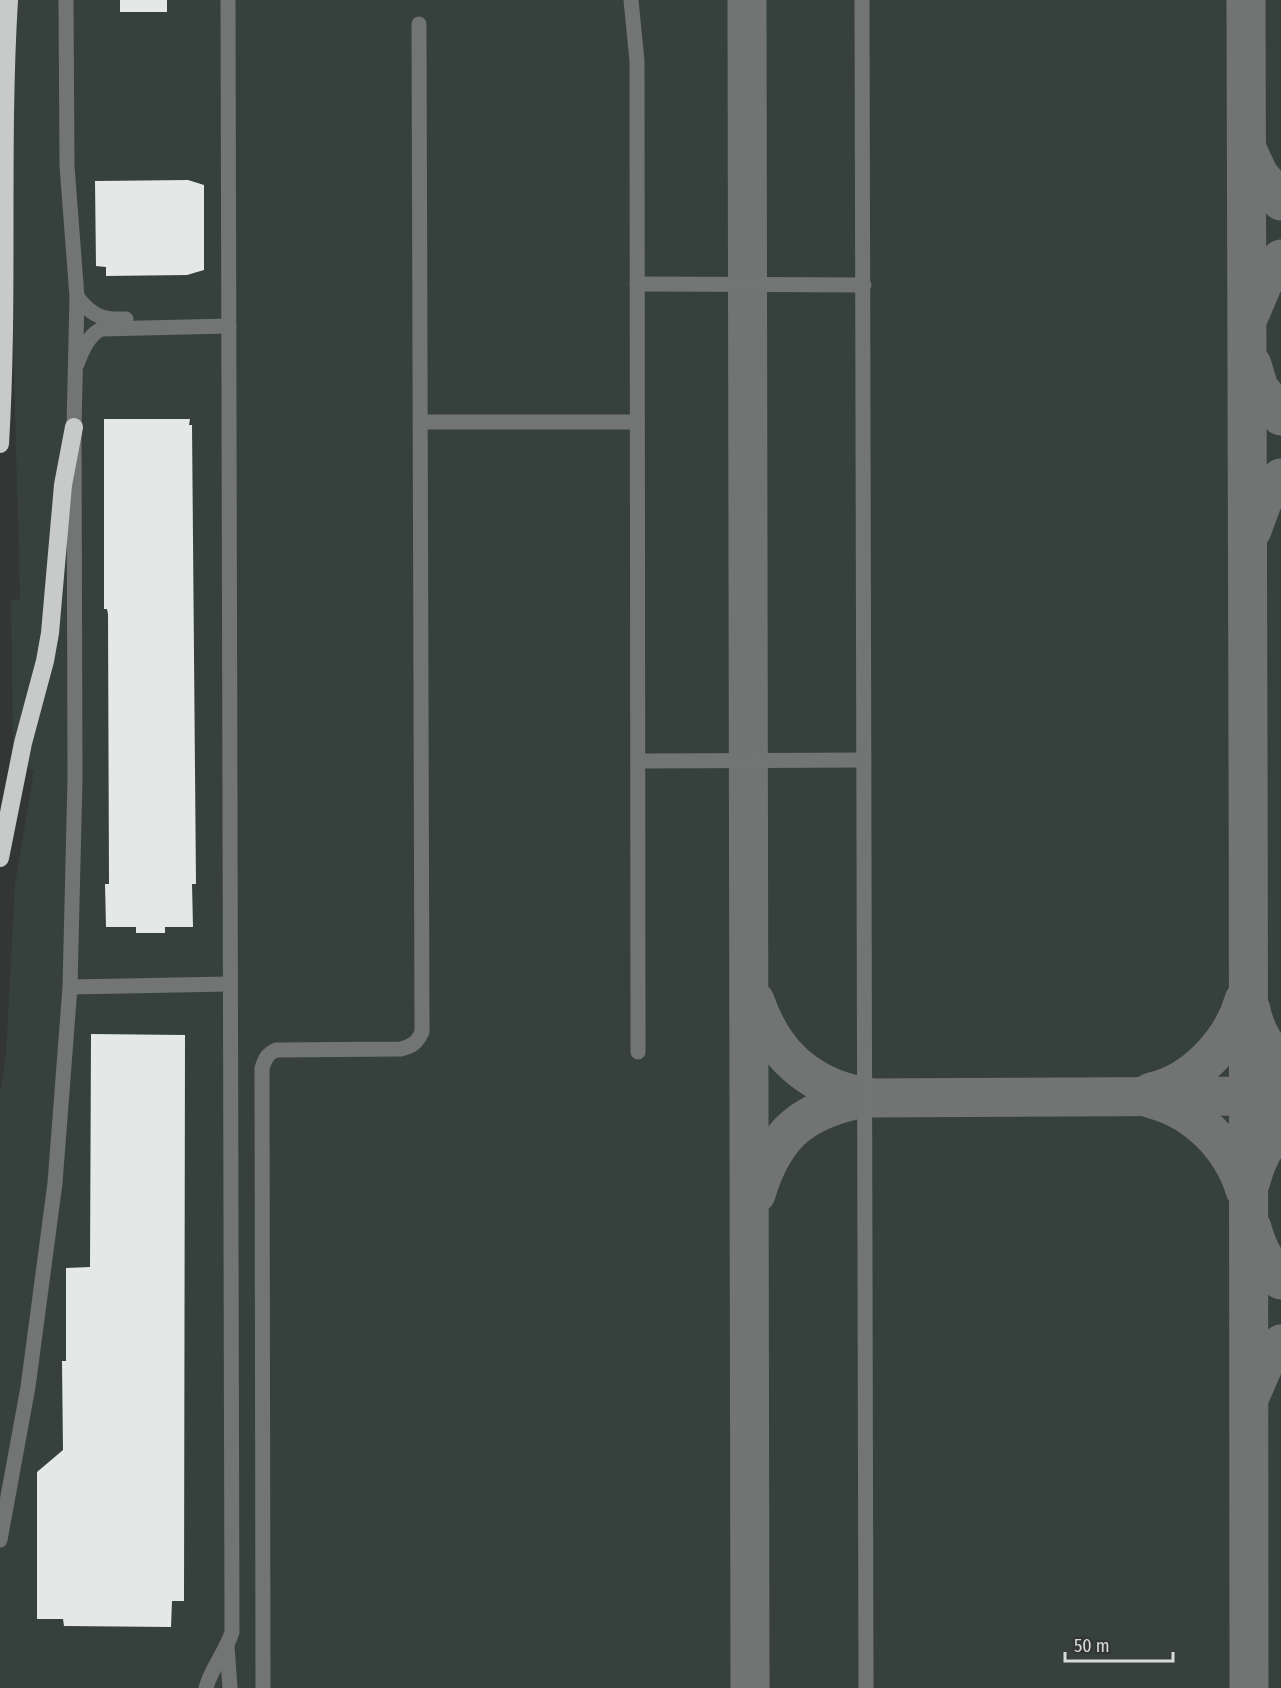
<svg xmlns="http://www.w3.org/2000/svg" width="1281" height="1688" viewBox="0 0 1281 1688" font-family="'Fira Sans Condensed',sans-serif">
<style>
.built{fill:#36413e}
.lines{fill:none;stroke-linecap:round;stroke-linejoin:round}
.taxiway{stroke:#727474;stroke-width:39}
.building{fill:#e4e8e7}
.minor{stroke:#737474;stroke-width:15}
.highway{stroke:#c7cac9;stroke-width:18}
</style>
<rect width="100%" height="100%" fill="#333635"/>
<polygon class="built" points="16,0 1281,0 1281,1688 0,1688 0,1093 6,1053 15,885 34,770 30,770 13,743 11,600 20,599 12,294 11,49"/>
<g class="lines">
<g class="taxiway">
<polyline points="747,0 750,1688"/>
<path d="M1246,0C1249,563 1248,1125 1249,1688"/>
<polyline points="1247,149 1259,175 1281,201"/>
<polyline points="1250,314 1263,283 1281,259"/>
<polyline points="1252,365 1259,388 1281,416"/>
<polyline points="1252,530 1263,500 1281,478"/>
<path d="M755,1001C769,1041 792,1071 833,1088C843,1092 854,1094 864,1098L1281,1096"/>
<path d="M1251,1010C1255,1031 1266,1049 1281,1065"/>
<path d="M1151,1092C1194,1083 1232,1042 1244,1000"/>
<path d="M1152,1099C1196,1110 1232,1147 1245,1190"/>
<path d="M1251,1181C1256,1161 1266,1141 1281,1127"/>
<path d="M756,1194C775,1131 805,1109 868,1097"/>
<path d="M1252,1228C1257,1248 1266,1265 1281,1280"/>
<polyline points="1251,1394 1265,1362 1281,1344"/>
</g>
</g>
<g class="building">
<rect x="120" y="0" width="47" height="12"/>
<polygon points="188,180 204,185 204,270 187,275 106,276 106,267 96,266 95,181"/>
<polygon points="104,419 190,419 189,425 192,425 196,884 192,884 193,927 165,927 165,933 136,933 136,927 106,927 105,884 109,884 108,614 107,609 104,609"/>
<polygon points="91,1034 185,1035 184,1601 172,1601 171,1627 64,1626 63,1619 37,1619 37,1472 63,1450 62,1361 66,1361 66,1268 90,1267"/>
</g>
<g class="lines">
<g class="minor">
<polyline points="631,0 637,61 638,1052"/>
<polyline points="862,0 866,1688"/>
<polyline points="637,284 864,285"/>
<path d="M77,297C92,316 102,320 126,319"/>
<path d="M77,364C82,351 88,336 101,329L229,326"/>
<polyline points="421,422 637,422"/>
<polyline points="638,761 864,760"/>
<polyline points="70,987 229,984"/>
<polyline points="0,1540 28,1387 55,1183 70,987 75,779 74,427 77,297 67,166 66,0"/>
<polyline points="227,1646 230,1688"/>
<path d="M206,1688C211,1668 226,1652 232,1632L228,0"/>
<path d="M263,1688L262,1068C265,1059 267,1054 276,1050L401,1049C412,1046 417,1043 422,1032L419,24"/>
</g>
<g class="highway">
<path d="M0,444C9,296 0,148 9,0"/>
<polyline points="0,858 23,743 45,661 50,633 63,485 74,427"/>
</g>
</g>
<path d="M1065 1652v9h108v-9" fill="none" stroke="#d9dbdb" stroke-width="3"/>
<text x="1074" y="1652" font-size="18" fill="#d9dbdb" stroke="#333635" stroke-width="4.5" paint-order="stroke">50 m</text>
</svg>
